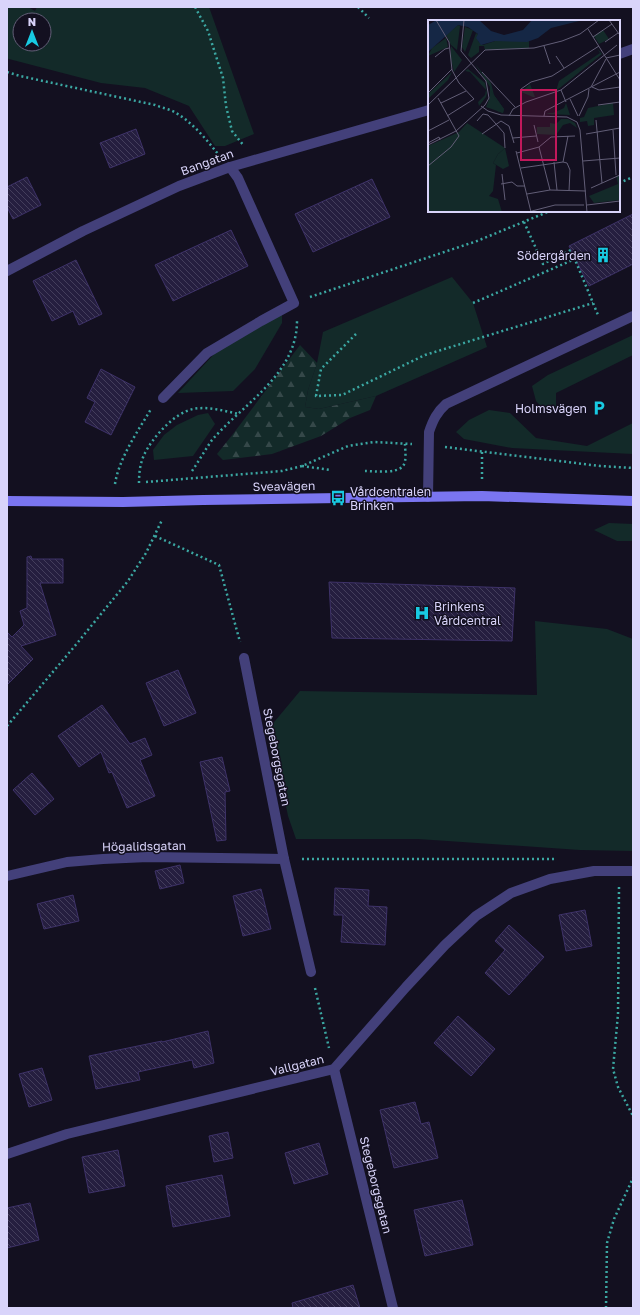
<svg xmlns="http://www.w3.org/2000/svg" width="640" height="1315" viewBox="0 0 640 1315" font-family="'Golos Text',sans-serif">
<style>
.green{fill:#132a29;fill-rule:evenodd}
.forest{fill:url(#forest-firs)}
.building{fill:url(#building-back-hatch);stroke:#3e3269}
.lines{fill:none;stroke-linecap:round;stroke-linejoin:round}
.path{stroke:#3ba7a2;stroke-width:2.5;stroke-dasharray:2 3;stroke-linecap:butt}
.lane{stroke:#43407a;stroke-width:10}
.street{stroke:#43407a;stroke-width:10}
.secondary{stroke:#7a75f0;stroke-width:10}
.labels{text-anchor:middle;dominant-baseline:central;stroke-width:3;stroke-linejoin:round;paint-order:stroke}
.street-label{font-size:12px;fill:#d9d4fa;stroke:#131020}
.poi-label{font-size:12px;fill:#d9d4fa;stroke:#131020;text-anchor:end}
.inset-road{fill:none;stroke:#625e77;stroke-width:1}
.view{fill:#c2185b;fill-opacity:0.15;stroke:#c2185b;stroke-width:2}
.inset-edge{fill:none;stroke:#d9d4fa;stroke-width:2}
</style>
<defs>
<pattern id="forest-firs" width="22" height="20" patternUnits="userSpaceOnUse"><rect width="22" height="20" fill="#132a29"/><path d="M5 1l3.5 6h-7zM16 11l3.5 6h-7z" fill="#354849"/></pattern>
<pattern id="building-back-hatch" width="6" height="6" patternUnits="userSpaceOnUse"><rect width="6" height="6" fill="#251e3f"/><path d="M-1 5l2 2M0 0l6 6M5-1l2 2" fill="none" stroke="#443e5c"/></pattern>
</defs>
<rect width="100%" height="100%" fill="#131020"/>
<g class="green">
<path d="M7,7H28L35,11L37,7H209L254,134L225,146H215L189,106L145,88L101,83L9,59L7,58ZM20,20H44V44H20Z"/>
<polygon points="452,277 473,303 487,347 376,396 319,409 305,407 308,390 317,363 323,332"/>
<polygon points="282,311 282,323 255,369 233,391 178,393 215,353"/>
<polygon points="633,335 633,355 556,393 556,408 544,410 536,401 532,386 548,375"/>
<polygon points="489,410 510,413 536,438 587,446 633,423 633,454 512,448 464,439 456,432 469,420"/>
<polygon points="208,413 215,424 193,456 154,460 153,450 164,435 177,425 198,415"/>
<polygon points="609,523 633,524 633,541 617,541 594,530"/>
<polygon points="535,621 607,629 633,639 633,851 580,850 418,839 296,839 288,816 270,727 300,691 537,695"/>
</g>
<polygon class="forest" points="300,345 317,363 308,390 305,407 319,409 376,396 370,410 350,418 321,436 272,454 223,460 217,454 233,434"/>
<g class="building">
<polygon points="136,129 145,154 110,168 100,143"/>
<polygon points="27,177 41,205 13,219 7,207 7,187"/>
<polygon points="372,179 390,217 313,252 295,214"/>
<polygon points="633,214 633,264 589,286 569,246"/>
<polygon points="231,230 248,266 173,301 155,265"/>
<polygon points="76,260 102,314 79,325 73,311 52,321 33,281"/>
<polygon points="101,369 135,387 111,435 85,422 95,402 87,398"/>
<polygon points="31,556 32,559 63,559 63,583 40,583 56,635 21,646 33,659 7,685 7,632 12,637 24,625 20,611 27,608 27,557"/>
<polygon points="329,582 515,588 512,641 332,638"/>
<polygon points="178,670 196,713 164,726 146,683"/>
<polygon points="102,705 130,744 145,738 152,755 140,760 155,796 127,808 112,772 109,773 101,752 79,767 58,736"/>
<polygon points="222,757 230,791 225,792 226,840 217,841 200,762"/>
<polygon points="32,773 54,799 35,815 13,790"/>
<polygon points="180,865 184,883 160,889 155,871"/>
<polygon points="335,888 369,890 368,906 387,907 385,945 341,942 343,915 334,915"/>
<polygon points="261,889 271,929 243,936 233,896"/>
<polygon points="73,895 79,921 44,929 37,904"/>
<polygon points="585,910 592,946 566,951 559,915"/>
<polygon points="509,925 544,957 509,995 485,973 505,950 495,941"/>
<polygon points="458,1016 495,1049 471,1076 434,1043"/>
<polygon points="208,1031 214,1063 194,1068 192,1060 138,1072 140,1080 96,1089 89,1056 162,1041 162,1042"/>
<polygon points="42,1068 52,1100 29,1107 19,1074"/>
<polygon points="415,1102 421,1124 429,1122 438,1158 394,1168 380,1110"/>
<polygon points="228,1132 233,1158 214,1162 209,1136"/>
<polygon points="319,1143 328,1174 294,1184 285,1153"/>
<polygon points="118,1150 125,1186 89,1193 82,1157"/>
<polygon points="222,1175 230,1216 173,1227 166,1186"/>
<polygon points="462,1200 473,1245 425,1256 414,1210"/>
<polygon points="30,1203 39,1240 7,1248 7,1208"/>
<polygon points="353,1285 360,1308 293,1308 292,1303"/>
</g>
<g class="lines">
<g class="path">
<polyline points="195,7 208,31 223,78 226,106 232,131 244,146"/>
<polyline points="358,7 369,18"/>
<path d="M7,72L20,76L155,105C162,108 170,109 176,113C193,123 206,139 218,154"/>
<polyline points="619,183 633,177"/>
<polyline points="524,222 543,264 571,250 598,315"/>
<polyline points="310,297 477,241 550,211"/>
<polyline points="473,303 575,259"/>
<polyline points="356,334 321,369 316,396 342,395 425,355 593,303"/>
<polyline points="445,447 600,466 633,468"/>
<polyline points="302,466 331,470"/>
<path d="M192,471C199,461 205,450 212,440C243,404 297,374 297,321"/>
<path d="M365,471C374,471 397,474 403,466C407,461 405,450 405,444"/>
<polyline points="482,479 482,452"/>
<polyline points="146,482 282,471 302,466 348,446 374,442 412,444"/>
<path d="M139,483C139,473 140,464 144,455C152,438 174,413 193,409C208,406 224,411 239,414"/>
<path d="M115,484C119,458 138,431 151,409"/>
<polyline points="155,536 219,565 240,642"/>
<polyline points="7,726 74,647 128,581 146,553 162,520"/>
<polyline points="302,859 555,859"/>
<polyline points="619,887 618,1014 613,1069 618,1087 633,1116"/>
<polyline points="315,988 329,1048"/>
<polyline points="606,1308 607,1243 614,1219 633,1178"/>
</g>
<polyline class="lane" points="163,398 207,353 261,321 294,303 238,178 230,167"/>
<g class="street">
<polyline points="619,54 633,49"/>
<polyline points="7,271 83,231 179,186 230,167 429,110"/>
<path d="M428,497L429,432C433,420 437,412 446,404L633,316"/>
<polyline points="244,658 284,859 311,972"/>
<polyline points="7,876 67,862 103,859 148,857 284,859"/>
<polyline points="334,1069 393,1308"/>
<polyline points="7,1154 67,1134 334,1069 406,987 445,945 476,916 511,893 550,879 594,871 633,871"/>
</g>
<polyline class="secondary" points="7,501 123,502 203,500 482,496 633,501"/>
</g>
<defs>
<g id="building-bare" transform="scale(1.2)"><path d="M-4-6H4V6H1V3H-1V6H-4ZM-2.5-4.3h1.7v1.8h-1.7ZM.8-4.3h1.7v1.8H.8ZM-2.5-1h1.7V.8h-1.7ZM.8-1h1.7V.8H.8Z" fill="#18cae2" stroke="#131020" stroke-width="2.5" paint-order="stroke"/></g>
<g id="parking-bare" transform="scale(1.2)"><path d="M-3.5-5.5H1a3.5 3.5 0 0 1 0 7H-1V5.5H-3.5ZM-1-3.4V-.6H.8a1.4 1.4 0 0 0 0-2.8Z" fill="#18cae2" stroke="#131020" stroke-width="2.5" paint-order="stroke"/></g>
<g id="bus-bare" transform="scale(1.2)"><path d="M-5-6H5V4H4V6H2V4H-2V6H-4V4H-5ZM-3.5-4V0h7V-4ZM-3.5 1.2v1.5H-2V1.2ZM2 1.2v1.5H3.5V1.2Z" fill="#18cae2" stroke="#131020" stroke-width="2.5" paint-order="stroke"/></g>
<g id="hospital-bare" transform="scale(1.2)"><path d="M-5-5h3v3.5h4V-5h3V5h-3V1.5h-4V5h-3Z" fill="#18cae2" stroke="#131020" stroke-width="2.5" paint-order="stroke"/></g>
</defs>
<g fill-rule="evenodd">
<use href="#building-bare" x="603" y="255"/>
<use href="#parking-bare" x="599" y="408"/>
<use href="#bus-bare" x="338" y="498"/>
<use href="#hospital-bare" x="422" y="613"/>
</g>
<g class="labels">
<g class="street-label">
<text transform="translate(207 162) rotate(-20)">Bangatan</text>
<text transform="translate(284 486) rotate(-1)">Sveavägen</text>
<text transform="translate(277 757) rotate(79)">Stegeborgsgatan</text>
<text transform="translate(144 846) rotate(-1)">Högalidsgatan</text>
<text transform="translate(297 1065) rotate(-14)">Vallgatan</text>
<text transform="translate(376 1185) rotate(76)">Stegeborgsgatan</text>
</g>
<g class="poi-label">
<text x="591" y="255">Södergården</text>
<text x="587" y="408">Holmsvägen</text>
<text x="350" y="491" text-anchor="start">Vårdcentralen<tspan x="350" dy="14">Brinken</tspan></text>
<text x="434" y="606" text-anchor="start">Brinkens<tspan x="434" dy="14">Vårdcentral</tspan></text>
</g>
</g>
<g transform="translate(428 20)">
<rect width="192" height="192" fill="#131020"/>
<path d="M30,5L32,6L29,30L23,25L18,15ZM37,7L45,10L37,32L34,27ZM175,10L181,19L171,24L166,16ZM48,13L51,15L50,21L55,25L67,21H101V28L57,30L56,26H51V32L43,38L40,35ZM18,18L20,27L0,36L4,28ZM23,26L34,40L26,52L23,39ZM169,28L174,34L128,71L131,61L172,33ZM47,44L63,63L66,75L76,89L75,93L58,87L62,77V67ZM40,49L57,63L59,73L58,77L51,86L50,82L57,75L58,70L42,52L37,51ZM24,52L20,60L0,79V74ZM102,64L107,77H105L93,72ZM138,83L142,95L121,94L118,93H125L136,88ZM133,99H140L147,103L149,108L142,103L135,105L128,115L109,114V107H122V103L128,104ZM77,128L81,146L75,149L65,143L70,134Z" fill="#132a29"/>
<path d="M63,71L76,89L75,93L69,91V82ZM185,83L186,95L166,98V105L160,106L159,101L152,102V98L156,97L160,88ZM39,103L77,128L70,134L65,143L68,145L65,171L61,176L70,179L74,192H0V126L31,112ZM188,156H192V180L166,183L161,176L190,164Z" fill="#132a29"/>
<path d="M9,0H51L63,11L76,15L95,10L104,0H155L123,8L110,18L99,22L67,21L53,25L48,18L50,14L40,7L30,5L0,32V5Z" fill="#152745"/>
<path class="inset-road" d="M8,0L21,22L24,50L31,63L46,79L19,96M181,0L191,14M160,9L192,60M165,17L184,4M177,22L190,13M116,26L122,44M128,36L136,48M7,37L17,29L21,28M178,38L192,35M54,52L87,87M163,67L178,39M164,67L171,70L192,67M93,69L103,62L124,56L171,26M133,70L138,82M0,73L24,49M142,79L150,96M13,83L38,71M0,85L57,30L106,28L134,21L152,14L171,0M170,85L192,82M53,86L60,91L73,95L139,97L149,102L152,110L159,192M81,96L85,89L98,82L133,70L189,25M116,96L117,91L192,52M151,96L160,77L161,69M168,100L174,163M49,101L55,94L60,95L76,113L77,128M106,105L110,122M185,110L188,155M0,111L21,100M54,114L73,101L81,106L86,123M158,114L192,108M140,116L135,142L139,143L142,150L141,171M85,118L108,116M0,123L11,117L12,120M0,125L28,111L57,85L61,78L58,61L33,31L36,0M111,127L122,170M88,131L103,192M89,133L111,127L123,117L147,116M155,141L192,138M126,142L129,170M0,146L23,127L31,116L10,78M93,148L135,142M74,154L77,180M73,164L84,162L89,166H97M163,168L192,155M99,174L122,170L158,171M159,185L192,181M100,192L127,185H156"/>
<path class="view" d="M93,70H128V140H93Z"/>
<rect width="192" height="192" class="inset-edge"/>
</g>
<rect width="640" height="1315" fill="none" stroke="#d9d4fa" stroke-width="16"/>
<g transform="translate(32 32)"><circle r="19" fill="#131020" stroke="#625e77"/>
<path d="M0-3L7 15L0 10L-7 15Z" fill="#18cae2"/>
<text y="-6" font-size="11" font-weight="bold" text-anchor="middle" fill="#d9d4fa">N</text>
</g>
</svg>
